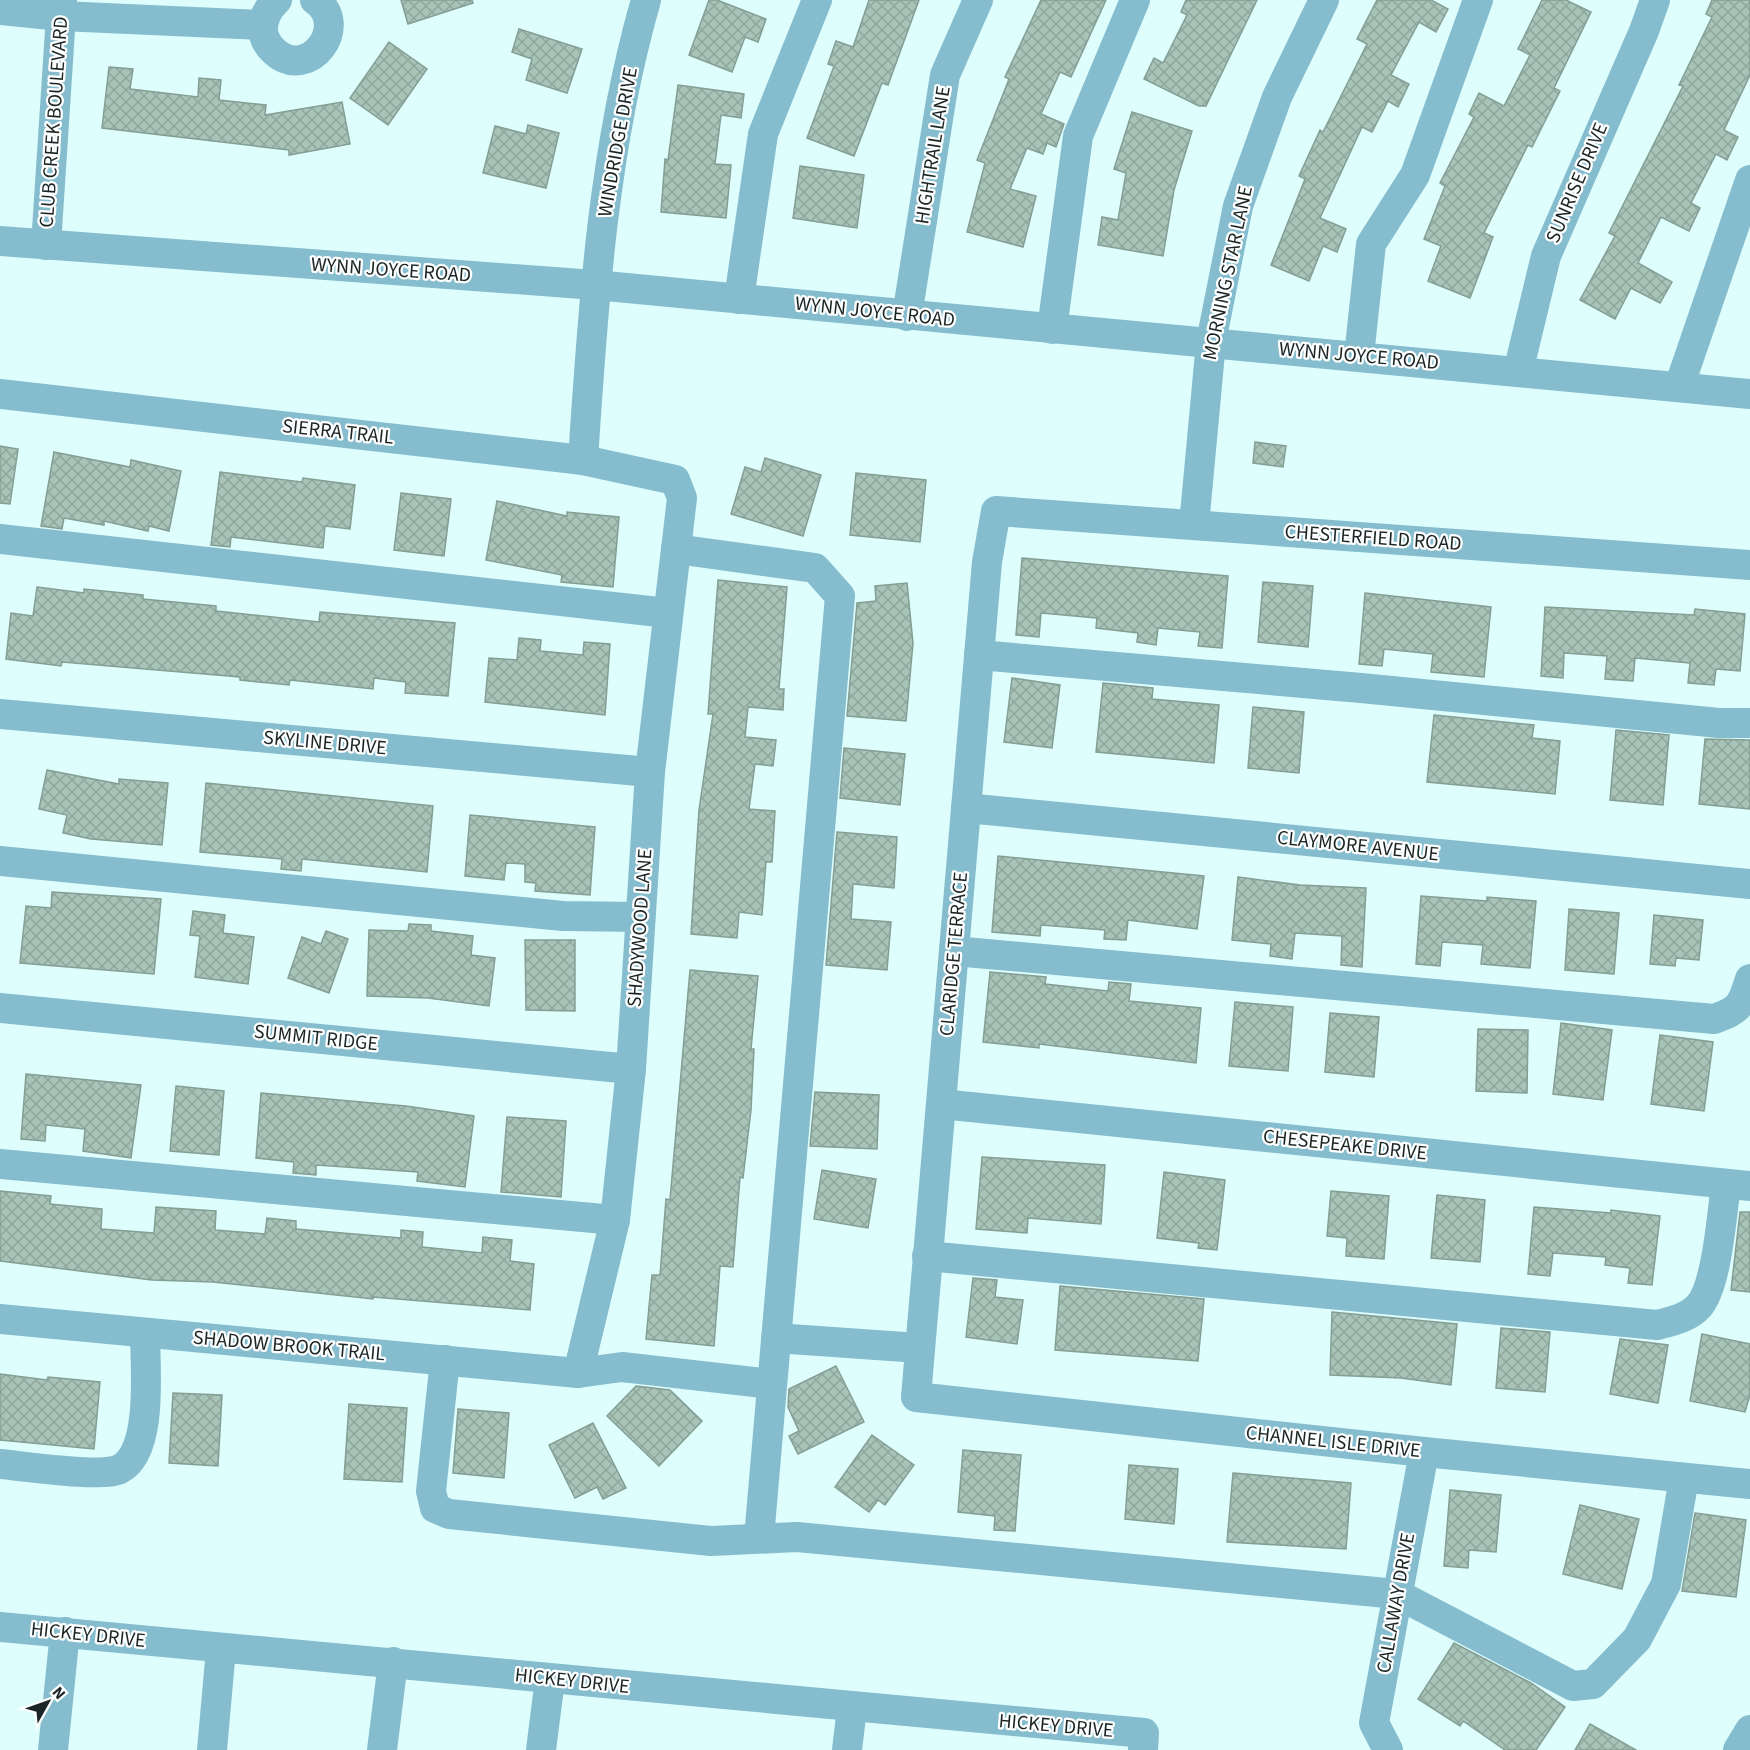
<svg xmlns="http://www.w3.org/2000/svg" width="1750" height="1750" viewBox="0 0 1750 1750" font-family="'Source Sans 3',sans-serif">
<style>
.building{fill:url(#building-cross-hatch);stroke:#849e94;stroke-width:1.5}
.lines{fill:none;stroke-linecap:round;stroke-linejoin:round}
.minor{stroke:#86bdce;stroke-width:30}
.labels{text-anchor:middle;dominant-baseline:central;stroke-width:4.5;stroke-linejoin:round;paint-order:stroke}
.street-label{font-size:20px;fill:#1a2625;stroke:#fff}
</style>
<defs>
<pattern id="building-cross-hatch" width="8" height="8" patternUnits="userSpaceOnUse" patternTransform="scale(1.5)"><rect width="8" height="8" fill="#a8c3b8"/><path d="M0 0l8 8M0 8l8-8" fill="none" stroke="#90a79e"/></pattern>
</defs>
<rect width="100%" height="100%" fill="#defefd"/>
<g class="building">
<polygon points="401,0 472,0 473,3 408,24"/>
<polygon points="709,0 717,0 766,19 758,42 745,37 732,72 689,55"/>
<polygon points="869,0 919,0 888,85 882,83 854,156 807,138 834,66 828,64 836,41 853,47"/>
<polygon points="1041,0 1106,0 1071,77 1060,72 1041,114 1064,124 1056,147 1047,143 1043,154 1027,148 1010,189 1036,196 1023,247 967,232 985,163 977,160 1009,79 1005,77"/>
<polygon points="1186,0 1257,0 1206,106 1199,106 1144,79 1154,58 1163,63 1187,15 1181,12"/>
<polygon points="1377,0 1431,0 1448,9 1436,32 1419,22 1391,75 1409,84 1398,107 1388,101 1372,132 1362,127 1320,218 1346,229 1337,252 1323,246 1309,281 1271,265 1305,179 1299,176 1320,130 1323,132 1367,44 1357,39"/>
<polygon points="1542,0 1566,0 1591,12 1554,88 1560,91 1532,147 1528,145 1484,233 1493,237 1470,298 1428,281 1441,246 1424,239 1445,186 1440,183 1474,117 1469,114 1479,93 1504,106 1530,55 1518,49"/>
<polygon points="1712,0 1750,0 1750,75 1724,130 1738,137 1727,160 1716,154 1691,203 1700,208 1689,231 1661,217 1638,263 1672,282 1660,303 1631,288 1615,319 1580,300 1615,236 1609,233 1683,86 1679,85 1712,17 1706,14"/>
<polygon points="519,29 582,49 567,93 526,80 532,59 512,52"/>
<polygon points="389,42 427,69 388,125 350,98"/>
<polygon points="109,67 133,69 130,89 198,97 199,78 221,80 219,100 266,105 265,115 342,102 350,144 289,155 289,150 102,128"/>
<polygon points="678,85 744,94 741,118 721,115 715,164 731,165 726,218 661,212 665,159 668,160"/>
<polygon points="1132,112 1192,131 1174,190 1163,256 1098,245 1102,217 1118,220 1126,173 1114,169"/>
<polygon points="528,125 559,133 546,188 483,173 495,126 526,134"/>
<polygon points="800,166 864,175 857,228 793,218"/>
<polygon points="1255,442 1286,446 1283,467 1253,463"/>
<polygon points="0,446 18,449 10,504 0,503"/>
<polygon points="54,452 130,467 131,460 181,471 169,531 149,526 148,531 104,521 104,525 64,518 62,529 41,526"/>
<polygon points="765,458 821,475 803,536 731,514 745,467 761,472"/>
<polygon points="220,472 302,482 303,478 355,485 350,529 325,526 323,548 231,537 230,547 211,545"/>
<polygon points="856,473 926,480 920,542 850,535"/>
<polygon points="401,493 451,499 444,556 394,550"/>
<polygon points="497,501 567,516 567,512 619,517 613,587 561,582 562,575 486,560"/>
<polygon points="1022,558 1228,576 1222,648 1198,646 1200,632 1158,628 1156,645 1137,642 1138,633 1096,628 1097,618 1041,613 1039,637 1016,635"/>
<polygon points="718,580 787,587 779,689 784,689 783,710 748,707 745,737 776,740 773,766 755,764 749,809 775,811 772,862 766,862 762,915 739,912 737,938 691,934 699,810 713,714 708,714"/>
<polygon points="1263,582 1313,586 1308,647 1258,642"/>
<polygon points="907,583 913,643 906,721 847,716 857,603 876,601 875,586"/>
<polygon points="37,587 84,593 84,589 143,595 143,599 216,606 216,611 319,622 320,612 455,623 448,696 405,693 406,682 374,678 373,689 290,680 289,685 240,680 240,677 62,662 61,666 6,659 11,613 33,616"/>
<polygon points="1365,593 1491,607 1484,677 1431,672 1433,654 1384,649 1382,666 1359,664"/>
<polygon points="1545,607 1694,615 1695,609 1745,614 1740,671 1716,669 1714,685 1688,683 1690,663 1635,658 1633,681 1605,679 1607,656 1564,653 1563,678 1541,676"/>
<polygon points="519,638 541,640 540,651 583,655 584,642 610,644 605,715 485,702 489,658 517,660"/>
<polygon points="1012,678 1060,685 1052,748 1004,742"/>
<polygon points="1103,683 1153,688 1152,699 1219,705 1214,763 1096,752"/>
<polygon points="1253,707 1304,712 1299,773 1248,768"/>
<polygon points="1434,715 1534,725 1532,738 1560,741 1555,794 1427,782"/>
<polygon points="1616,730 1669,735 1663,805 1610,800"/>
<polygon points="1705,739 1750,740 1750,809 1699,804"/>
<polygon points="844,748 905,754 900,805 840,798"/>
<polygon points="47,770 119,784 119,779 168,783 162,845 91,839 63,833 67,815 39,809"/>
<polygon points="206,783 433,806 427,872 302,859 301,871 281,869 282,859 200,852"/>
<polygon points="470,815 595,827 590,895 535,891 536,883 525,882 525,864 506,863 504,880 465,876"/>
<polygon points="837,832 897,837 894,888 853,884 851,919 891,922 887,970 826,965"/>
<polygon points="998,856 1204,876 1197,929 1128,920 1126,940 1104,939 1105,930 1041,925 1040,936 992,932"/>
<polygon points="1238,877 1300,885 1366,888 1362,967 1341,965 1342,936 1295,933 1292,959 1270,956 1271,944 1232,940"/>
<polygon points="52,892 161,899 154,974 20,963 26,906 51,908"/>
<polygon points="1421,896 1487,901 1487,897 1536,901 1530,968 1481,964 1483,945 1442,942 1440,966 1416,964"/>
<polygon points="1569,909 1619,913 1614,974 1565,970"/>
<polygon points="193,911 225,915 223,933 254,937 248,984 195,977 200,936 190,935"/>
<polygon points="1654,915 1703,920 1699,960 1676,958 1675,966 1650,964"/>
<polygon points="409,924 431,925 431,931 473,936 471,955 495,958 489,1006 428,998 367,996 369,930 408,931"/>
<polygon points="326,931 348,939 329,993 288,978 302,937 321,944"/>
<polygon points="525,940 575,940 575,1011 526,1010"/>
<polygon points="690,970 758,976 751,1049 754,1049 751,1110 743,1178 740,1177 733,1267 720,1266 714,1346 646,1339 652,1275 660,1275 666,1199 670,1200"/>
<polygon points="990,972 1046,977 1045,984 1108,991 1109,982 1131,984 1129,1001 1201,1008 1196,1063 1039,1044 1039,1048 983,1042"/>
<polygon points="1235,1002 1293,1007 1288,1071 1229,1066"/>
<polygon points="1330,1013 1379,1017 1374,1077 1325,1072"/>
<polygon points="1561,1023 1612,1030 1603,1100 1553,1094"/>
<polygon points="1478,1029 1528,1030 1527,1093 1476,1091"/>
<polygon points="1660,1035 1713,1042 1704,1111 1651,1104"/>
<polygon points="26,1074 141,1085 131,1158 83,1151 85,1129 46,1125 45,1141 21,1139"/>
<polygon points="176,1086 224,1091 219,1155 170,1151"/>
<polygon points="815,1092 879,1095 877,1149 810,1146"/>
<polygon points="261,1093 406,1106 474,1116 465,1187 417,1181 418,1172 316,1165 316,1175 293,1173 294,1162 256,1158"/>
<polygon points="507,1117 566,1121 561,1197 501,1192"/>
<polygon points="982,1157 1105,1165 1101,1224 1028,1218 1027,1233 976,1229"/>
<polygon points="822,1170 876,1179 868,1228 814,1219"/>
<polygon points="1164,1172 1225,1180 1217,1250 1198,1248 1199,1243 1157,1238"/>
<polygon points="0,1191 51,1196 50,1204 102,1209 101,1229 154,1233 156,1207 216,1211 215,1230 265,1234 267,1218 296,1221 296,1229 401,1238 401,1230 423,1232 422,1247 482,1253 483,1237 512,1240 510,1261 534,1264 530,1310 373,1297 373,1299 213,1282 152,1280 0,1261"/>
<polygon points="1331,1191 1389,1196 1384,1259 1346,1256 1347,1238 1327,1236"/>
<polygon points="1437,1195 1485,1200 1480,1262 1431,1258"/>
<polygon points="1534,1207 1611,1213 1611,1210 1660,1216 1652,1285 1628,1283 1630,1268 1605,1265 1606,1257 1553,1253 1550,1276 1528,1274"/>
<polygon points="1740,1212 1750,1212 1750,1292 1731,1290"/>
<polygon points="973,1278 997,1280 995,1297 1023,1300 1017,1344 966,1337"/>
<polygon points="1060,1286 1204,1299 1198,1361 1055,1350"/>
<polygon points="1332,1312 1457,1324 1451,1385 1401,1378 1330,1375"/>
<polygon points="1501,1328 1550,1332 1545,1392 1496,1388"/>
<polygon points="1702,1334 1750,1344 1750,1395 1745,1412 1690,1401"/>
<polygon points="1620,1339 1668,1345 1658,1403 1610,1394"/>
<polygon points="836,1366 864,1422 798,1454 789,1436 799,1431 788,1407 789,1389"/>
<polygon points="0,1374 47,1380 48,1377 100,1382 94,1449 0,1440"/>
<polygon points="636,1386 670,1390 702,1421 659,1466 607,1416"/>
<polygon points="173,1393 222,1395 218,1466 169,1463"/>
<polygon points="349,1404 407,1408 402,1482 344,1479"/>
<polygon points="458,1409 509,1413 504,1478 453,1473"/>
<polygon points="593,1423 626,1488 603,1499 597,1487 575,1498 549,1445"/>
<polygon points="872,1435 914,1465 885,1505 878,1500 869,1512 835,1487"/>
<polygon points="963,1450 1021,1455 1015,1531 994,1530 995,1516 958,1512"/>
<polygon points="1129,1465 1178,1469 1174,1524 1125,1519"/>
<polygon points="1233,1473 1351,1483 1346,1549 1227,1542"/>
<polygon points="1450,1490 1501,1495 1496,1552 1469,1550 1468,1568 1444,1566"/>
<polygon points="1580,1505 1639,1519 1622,1589 1563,1574"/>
<polygon points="1695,1513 1746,1520 1736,1597 1682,1591"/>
<polygon points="1454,1643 1531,1683 1565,1707 1536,1750 1505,1750 1463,1721 1460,1726 1418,1699"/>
<polygon points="1590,1724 1636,1750 1575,1750"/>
</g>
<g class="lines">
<g class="minor">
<path d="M277,0C267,9 262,19 263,33C265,40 269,47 275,52C309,82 351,25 315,0"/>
<polyline points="0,10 61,16 263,25"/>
<polyline points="0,241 595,285 1750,394"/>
<polyline points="46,245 62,0"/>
<polyline points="739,299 763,134 817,0"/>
<polyline points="907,316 945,75 978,0"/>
<polyline points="1052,329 1078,136 1135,0"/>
<polyline points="1359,356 1371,244 1415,175 1478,0"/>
<polyline points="1518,372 1546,256 1644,31 1655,0"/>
<polyline points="1679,387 1750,180"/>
<polyline points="0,394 583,460 675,480 682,498 650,772 631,1069 615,1220 578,1373"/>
<path d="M583,460C593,306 603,149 646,0"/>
<polyline points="1194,525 1211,342 1238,206 1277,97 1324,0"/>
<polyline points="0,539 668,613"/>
<polyline points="676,549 815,568 840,596 759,1538"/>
<polyline points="1750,565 996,511 987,562 916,1397 1424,1452 1750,1484"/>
<polyline points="979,655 1361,688 1719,723 1750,723"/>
<polyline points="0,714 650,772"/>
<polyline points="966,808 1750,884"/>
<polyline points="0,861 563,916 640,917"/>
<path d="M954,951L1714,1019C1740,1010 1742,1005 1750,979"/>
<polyline points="0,1008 631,1069"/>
<polyline points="941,1104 1750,1186"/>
<polyline points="0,1164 615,1220"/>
<path d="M927,1256L1657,1325C1672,1321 1688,1318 1699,1306C1717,1286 1722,1213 1726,1184"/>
<polyline points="0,1319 578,1373 622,1367 772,1384"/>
<polyline points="776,1338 919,1348"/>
<polyline points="445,1360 431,1491 435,1508 449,1514 711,1541 797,1537 1397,1594 1573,1686 1593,1684 1637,1639 1666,1584 1684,1478"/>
<path d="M0,1464C24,1466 102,1478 120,1469C154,1451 145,1366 145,1333"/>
<polyline points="0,1627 1144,1733 1143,1750"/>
<polyline points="53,1750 65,1632"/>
<polyline points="212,1750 221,1649"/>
<polyline points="382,1750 393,1662"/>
<polyline points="541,1750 550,1679"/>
<polyline points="847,1750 852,1708"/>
<polyline points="1388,1750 1374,1723 1424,1452"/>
<polyline points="1738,1750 1750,1730"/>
</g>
</g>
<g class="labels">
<g class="street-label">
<text transform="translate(54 122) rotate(-86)">CLUB CREEK BOULEVARD</text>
<text transform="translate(618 142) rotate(-80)">WINDRIDGE DRIVE</text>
<text transform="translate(933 155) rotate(-81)">HIGHTRAIL LANE</text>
<text transform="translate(1577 183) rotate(-67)">SUNRISE DRIVE</text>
<text transform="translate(391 270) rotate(4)">WYNN JOYCE ROAD</text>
<text transform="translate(1228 273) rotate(-78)">MORNING STAR LANE</text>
<text transform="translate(875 312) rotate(6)">WYNN JOYCE ROAD</text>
<text transform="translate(1359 356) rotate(5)">WYNN JOYCE ROAD</text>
<text transform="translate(338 432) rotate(6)">SIERRA TRAIL</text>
<text transform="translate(1373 538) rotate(4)">CHESTERFIELD ROAD</text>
<text transform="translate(325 743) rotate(5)">SKYLINE DRIVE</text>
<text transform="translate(1358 846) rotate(6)">CLAYMORE AVENUE</text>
<text transform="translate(640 928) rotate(-86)">SHADYWOOD LANE</text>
<text transform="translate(954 954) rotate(-85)">CLARIDGE TERRACE</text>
<text transform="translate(316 1038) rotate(6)">SUMMIT RIDGE</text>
<text transform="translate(1345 1145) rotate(6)">CHESEPEAKE DRIVE</text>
<text transform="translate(289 1346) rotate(5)">SHADOW BROOK TRAIL</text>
<text transform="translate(1333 1442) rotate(6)">CHANNEL ISLE DRIVE</text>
<text transform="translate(1396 1603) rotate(-80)">CALLAWAY DRIVE</text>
<text transform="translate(88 1635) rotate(6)">HICKEY DRIVE</text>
<text transform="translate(572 1681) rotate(6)">HICKEY DRIVE</text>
<text transform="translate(1056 1726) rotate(5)">HICKEY DRIVE</text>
</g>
</g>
<g transform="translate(48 1702) rotate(50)" stroke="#ffffff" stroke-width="4.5" paint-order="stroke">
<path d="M0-4.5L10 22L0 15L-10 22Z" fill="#1a2625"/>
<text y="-9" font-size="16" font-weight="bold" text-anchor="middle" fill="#1a2625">N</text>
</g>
</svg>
